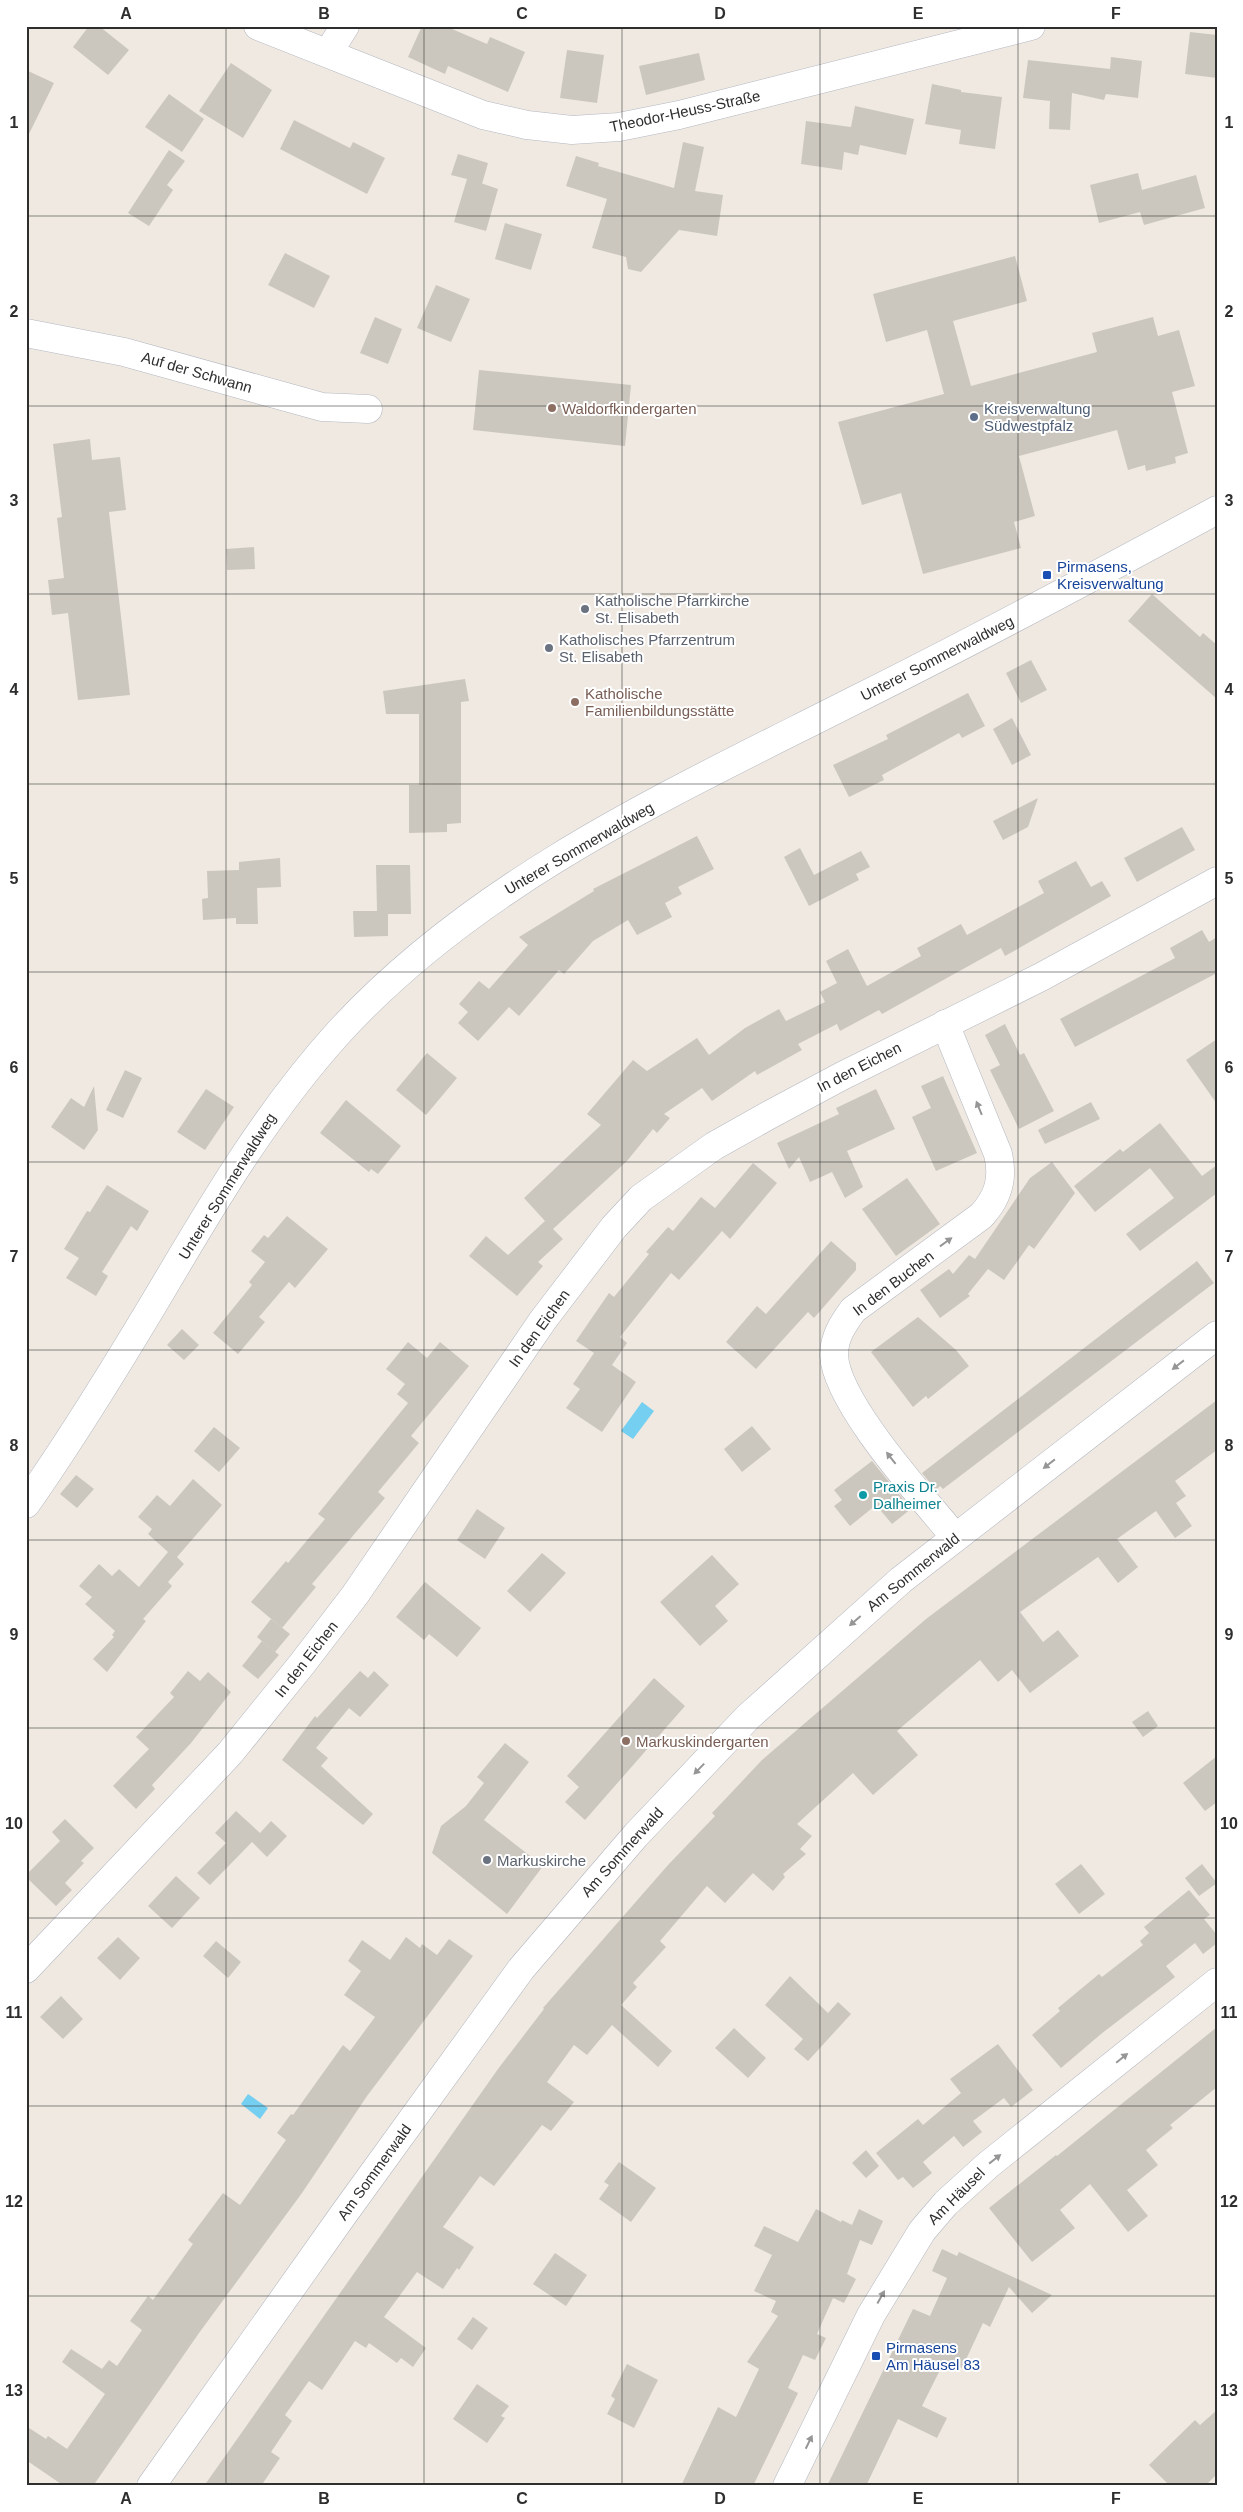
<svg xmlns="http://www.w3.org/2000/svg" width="1243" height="2512" viewBox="0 0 1243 2512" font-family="Arial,sans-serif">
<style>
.water{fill:#75cff0}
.building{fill:#cbc7bf}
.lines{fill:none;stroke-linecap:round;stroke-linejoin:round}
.minor-casing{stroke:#b4b7c1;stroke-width:29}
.minor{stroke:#fff;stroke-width:28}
.oneway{fill:#969696}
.grid{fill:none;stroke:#2e2e2e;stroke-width:1;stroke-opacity:0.55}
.education-dot{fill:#8d6e63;stroke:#fff;stroke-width:2}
.service-dot{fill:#5c6f8a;stroke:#fff;stroke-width:2}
.transit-dot{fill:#1a4fb4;stroke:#fff;stroke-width:2}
.worship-dot{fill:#6b7280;stroke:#fff;stroke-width:2}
.culture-dot{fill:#0f9aa8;stroke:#fff;stroke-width:2}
.labels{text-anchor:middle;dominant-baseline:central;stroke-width:4;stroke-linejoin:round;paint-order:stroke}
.street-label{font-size:15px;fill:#2e2e2e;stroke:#fff}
.education-label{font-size:15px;fill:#785e54;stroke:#fff;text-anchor:start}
.service-label{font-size:15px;fill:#4e5e75;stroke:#fff;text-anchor:start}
.transit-label{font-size:15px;fill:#164399;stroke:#fff;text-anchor:start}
.worship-label{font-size:15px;fill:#5b616d;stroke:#fff;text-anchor:start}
.culture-label{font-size:15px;fill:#0d838f;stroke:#fff;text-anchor:start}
.neatline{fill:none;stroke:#2e2e2e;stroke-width:2}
.grid-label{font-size:16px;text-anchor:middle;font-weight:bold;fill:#2e2e2e}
</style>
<rect width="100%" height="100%" fill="#efe9e1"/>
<g class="water">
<polygon points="642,1402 654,1411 633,1439 621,1431"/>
<polygon points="248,2094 268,2108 260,2119 241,2104"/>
</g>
<g class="building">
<polygon points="89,26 99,26 129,50 108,75 73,47"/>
<polygon points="422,26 445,26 487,44 490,37 525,52 508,92 448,66 445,74 408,57"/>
<polygon points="1190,32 1217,35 1217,78 1185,74"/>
<polygon points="567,50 604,55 597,103 560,98"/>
<polygon points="699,53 705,80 646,95 639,66"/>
<polygon points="1111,57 1142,61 1138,98 1106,94 1104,100 1072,93 1070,130 1049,129 1050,101 1023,98 1028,60 1110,69"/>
<polygon points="231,63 272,90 243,138 199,111"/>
<polygon points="26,70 54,83 26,140"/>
<polygon points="932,84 961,90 961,92 1002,97 995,149 959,144 961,130 925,124"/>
<polygon points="169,94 204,119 182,152 145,127"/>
<polygon points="855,106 914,119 906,155 860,145 858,155 844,152 842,170 801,164 806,121 851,127"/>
<polygon points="294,120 350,148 353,142 385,158 367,194 280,149"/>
<polygon points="683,142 704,147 695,191 723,195 717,236 679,230 641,272 628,269 626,257 592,248 607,199 566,186 576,156 599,163 598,166 674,188"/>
<polygon points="169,150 185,161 167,185 173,190 149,226 128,213"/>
<polygon points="458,154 488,163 482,184 475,181 498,189 486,231 454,222 467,179 451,175"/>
<polygon points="1138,173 1142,190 1196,175 1205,208 1144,225 1140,212 1099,223 1090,185"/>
<polygon points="505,223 542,234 531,270 495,259"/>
<polygon points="285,253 330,276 314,308 268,285"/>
<polygon points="1015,256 1027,301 953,321 971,386 1097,352 1092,333 1153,317 1158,336 1179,330 1195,386 1172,392 1188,453 1175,457 1176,463 1146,471 1145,465 1128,470 1117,430 1019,456 1035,516 1014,522 1021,548 923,574 901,493 862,505 838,422 944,394 927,330 886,342 873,294"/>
<polygon points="436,285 470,299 451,342 417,328"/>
<polygon points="375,317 402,329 388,364 360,353"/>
<polygon points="479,370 631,385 625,446 473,430"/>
<polygon points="90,439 92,460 120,457 126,510 109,512 130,695 78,700 68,613 52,615 48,580 64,578 57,518 62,517 53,444"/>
<polygon points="254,547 255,569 227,570 226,549"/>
<polygon points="1152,594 1200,637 1203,633 1217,645 1217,699 1128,621"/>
<polygon points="1031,660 1047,690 1021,703 1006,673"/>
<polygon points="465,679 469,701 461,702 461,823 447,824 447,832 409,833 409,785 419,785 419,714 386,714 383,691"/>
<polygon points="968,693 985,726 962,738 959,733 882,775 884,780 849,797 833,765 888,739 886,735"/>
<polygon points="1012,718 1031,755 1012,765 993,729"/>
<polygon points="1038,798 1028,827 1003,840 993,821"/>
<polygon points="1182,827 1195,850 1137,882 1124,858"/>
<polygon points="697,836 714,869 678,887 682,894 665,903 672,917 637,935 628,920 593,941 564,974 559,970 519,1016 509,1007 478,1041 458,1023 468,1012 459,1004 479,981 489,989 528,945 519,937 594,891 593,889"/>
<polygon points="800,848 814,875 861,851 870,867 856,874 859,880 809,906 784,857"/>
<polygon points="280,858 281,887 257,888 258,924 236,924 236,918 203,920 202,899 208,898 207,871 239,870 239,862"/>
<polygon points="1076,861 1091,887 1102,881 1111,896 1005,956 1001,948 882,1014 879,1010 840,1031 837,1024 798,1044 802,1050 757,1075 755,1071 712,1101 702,1088 664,1114 670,1118 657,1133 653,1129 627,1161 553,1229 563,1239 538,1262 543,1266 517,1296 469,1256 486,1236 508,1255 545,1221 524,1198 601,1125 587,1114 633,1060 647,1071 697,1038 709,1055 745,1028 779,1009 786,1021 825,1002 820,992 837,983 826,961 848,949 867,986 921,956 917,948 961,924 967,935 1044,893 1038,881"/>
<polygon points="376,865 410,865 411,914 388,914 388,936 354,937 353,911 377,911"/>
<polygon points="1202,930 1209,942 1217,937 1217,973 1075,1047 1060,1019 1175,958 1170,948"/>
<polygon points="1005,1024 1020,1055 1024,1053 1054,1111 1019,1129 990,1070 1000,1065 985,1035"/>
<polygon points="1217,1039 1217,1104 1186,1060"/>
<polygon points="427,1053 457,1078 426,1115 396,1090"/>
<polygon points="125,1070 142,1078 123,1118 106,1110"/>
<polygon points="943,1076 977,1153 936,1171 912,1117 931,1108 921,1086"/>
<polygon points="94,1086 98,1130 84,1150 51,1127 71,1098 84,1107"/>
<polygon points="206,1089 234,1107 205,1150 177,1132"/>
<polygon points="876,1089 895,1129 847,1151 863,1187 845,1198 832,1172 810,1182 799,1157 789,1169 777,1143 839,1114 836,1108"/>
<polygon points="346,1100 401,1146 378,1174 371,1169 369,1172 320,1133"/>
<polygon points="1091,1102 1100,1119 1045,1144 1038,1130"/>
<polygon points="1160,1123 1202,1176 1217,1165 1217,1193 1140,1251 1126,1234 1174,1198 1150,1168 1095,1212 1074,1186 1120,1149 1123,1152"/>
<polygon points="1052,1162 1075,1193 1034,1249 1029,1245 1004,1280 988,1269 968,1294 970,1296 940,1318 920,1290 949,1269 953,1274 969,1255 975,1259 1030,1178"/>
<polygon points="753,1163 777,1183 730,1239 722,1231 679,1280 671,1273 620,1337 627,1343 612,1365 636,1382 602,1432 566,1408 580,1389 573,1384 594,1353 576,1341 609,1293 614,1297 649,1254 646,1252 668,1227 673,1231 701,1197 715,1208"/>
<polygon points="907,1178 940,1224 896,1256 862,1209"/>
<polygon points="107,1185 149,1211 137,1231 131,1226 102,1272 108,1276 96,1296 66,1278 79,1258 64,1249 87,1211 90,1212"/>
<polygon points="287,1216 328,1249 295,1288 289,1282 259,1317 265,1322 238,1354 213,1333 252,1285 249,1282 265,1262 251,1251 264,1235 268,1238"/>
<polygon points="831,1241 856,1263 856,1270 814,1318 808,1312 756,1369 726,1342 757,1306 766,1314"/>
<polygon points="1197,1261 1214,1283 943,1489 940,1486 936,1490 922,1473"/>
<polygon points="918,1317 956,1350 969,1366 928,1399 926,1396 913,1407 871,1352"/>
<polygon points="182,1329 199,1345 184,1360 167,1345"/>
<polygon points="408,1342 427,1358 440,1342 469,1366 411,1436 419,1443 378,1492 385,1498 312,1584 316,1587 282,1628 251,1602 286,1561 288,1563 325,1519 318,1514 408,1403 397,1394 405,1384 386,1369"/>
<polygon points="1217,1400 1217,1450 1175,1481 1186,1496 1176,1503 1192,1526 1175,1538 1156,1511 1117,1539 1138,1567 1118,1583 1098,1557 1020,1612 1043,1642 1058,1630 1079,1656 1030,1693 1012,1670 998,1682 980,1660 897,1731 918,1755 873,1795 853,1773 797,1824 812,1836 800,1849 806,1854 783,1874 785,1877 773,1891 753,1873 725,1903 707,1886 660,1941 666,1947 633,1983 637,1987 621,2005 672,2051 658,2067 612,2025 587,2055 574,2045 547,2082 574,2102 551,2131 542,2125 494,2186 480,2176 443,2227 474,2247 459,2270 457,2268 443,2289 417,2272 384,2317 426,2348 413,2367 401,2358 397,2363 369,2343 366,2348 355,2341 322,2390 309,2381 285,2415 292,2421 271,2452 280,2458 261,2486 204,2486 498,2069 544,2009 543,2008 668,1865 715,1816 712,1813 731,1793 762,1760 926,1619"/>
<polygon points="752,1426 771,1449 742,1472 724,1449"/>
<polygon points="214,1427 240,1448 219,1472 194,1451"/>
<polygon points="872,1461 911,1509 892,1524 876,1505 850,1526 834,1506 842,1500 834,1490"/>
<polygon points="76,1475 94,1489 77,1508 60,1494"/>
<polygon points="193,1479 222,1505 177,1557 184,1564 168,1582 172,1586 143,1619 146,1621 107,1672 93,1659 114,1637 112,1635 115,1631 85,1604 92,1597 79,1586 99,1564 112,1576 119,1569 139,1587 168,1552 148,1534 152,1529 138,1517 157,1495 170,1506"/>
<polygon points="477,1509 505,1528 485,1559 457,1540"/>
<polygon points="542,1553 566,1573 530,1612 507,1591"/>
<polygon points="712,1555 739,1584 715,1606 728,1621 700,1646 660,1602"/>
<polygon points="425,1582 481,1628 457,1657 429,1634 424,1640 396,1617"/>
<polygon points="271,1619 290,1634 275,1652 257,1637"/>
<polygon points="262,1641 279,1655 258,1679 242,1666"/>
<polygon points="188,1671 200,1681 208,1672 231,1692 191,1743 152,1785 155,1789 136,1809 113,1786 149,1749 136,1737 174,1697 170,1693"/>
<polygon points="360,1671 368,1678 374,1671 389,1685 360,1717 349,1708 316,1748 328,1758 321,1766 373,1814 363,1825 282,1760 315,1716 317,1718"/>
<polygon points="654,1678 685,1706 585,1820 565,1802 579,1787 567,1776"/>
<polygon points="1148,1711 1158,1726 1143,1737 1132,1722"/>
<polygon points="505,1743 529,1762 484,1820 543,1866 507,1914 432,1853 441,1826 466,1806 484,1783 477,1777"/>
<polygon points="1217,1756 1217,1802 1205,1811 1183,1783"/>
<polygon points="236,1811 260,1833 271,1821 287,1836 267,1857 252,1842 210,1885 197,1873 226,1843 215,1833"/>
<polygon points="65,1819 94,1848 81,1861 84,1863 65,1883 72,1890 56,1906 26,1877 26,1875 60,1841 52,1832"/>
<polygon points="1081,1864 1105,1894 1079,1914 1055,1884"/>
<polygon points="1202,1864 1217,1883 1199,1896 1185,1878"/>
<polygon points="176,1876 200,1898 172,1928 148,1906"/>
<polygon points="1189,1890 1210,1915 1204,1919 1217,1935 1217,1943 1203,1954 1195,1943 1166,1966 1175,1977 1101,2034 1061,2068 1032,2035 1060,2011 1058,2008 1099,1974 1102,1977 1143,1945 1140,1941 1149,1933 1144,1927"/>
<polygon points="118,1937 140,1958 120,1980 97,1958"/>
<polygon points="406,1937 420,1948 422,1944 437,1955 449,1939 473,1956 367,2096 302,2193 199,2333 93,2486 64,2486 26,2460 26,2426 46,2439 48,2436 67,2449 105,2394 62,2362 71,2349 102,2369 109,2360 117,2366 142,2330 130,2321 148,2296 153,2300 193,2244 188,2240 223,2193 240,2205 286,2140 277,2133 291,2114 293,2115 343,2045 350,2051 375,2017 344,1995 361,1971 348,1961 362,1940 390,1960"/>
<polygon points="216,1941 241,1962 228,1978 203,1956"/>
<polygon points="790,1976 828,2013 838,2002 851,2014 808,2061 794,2049 803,2039 765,2005"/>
<polygon points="61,1996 83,2019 63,2039 40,2017"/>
<polygon points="1217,2027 1217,2087 1170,2125 1173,2128 1146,2150 1158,2165 1127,2190 1148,2216 1128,2232 1090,2184 1060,2210 1075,2228 1032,2262 989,2208 1056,2155 1057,2156"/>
<polygon points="734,2028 766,2058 748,2078 715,2048"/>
<polygon points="998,2044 1033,2090 1011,2107 1004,2098 973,2121 982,2132 963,2147 954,2136 923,2162 932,2173 913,2188 903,2177 898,2180 876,2153 918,2119 923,2125 961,2093 950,2079"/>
<polygon points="866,2150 879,2166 866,2178 852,2163"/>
<polygon points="619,2162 656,2188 631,2222 599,2199 609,2185 604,2182"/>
<polygon points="816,2209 841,2222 842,2220 852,2225 859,2209 883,2221 872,2245 860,2240 847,2274 856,2279 844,2303 833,2298 817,2334 826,2338 815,2360 803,2355 788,2388 798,2393 753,2486 681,2486 718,2407 736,2417 759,2369 747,2362 778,2316 771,2312 776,2301 754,2291 772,2255 754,2246 764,2226 798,2242"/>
<polygon points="942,2249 957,2256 959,2252 1052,2295 1032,2313 1009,2287 990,2327 983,2323 962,2368 945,2360 922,2406 947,2418 937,2438 898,2419 866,2486 827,2486 913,2309 930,2316 947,2278 932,2271"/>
<polygon points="555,2253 587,2275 566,2306 533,2284"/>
<polygon points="473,2317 488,2328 472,2350 457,2339"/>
<polygon points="627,2364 658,2380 634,2428 607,2414 615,2399 611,2396"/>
<polygon points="477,2384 509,2406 501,2416 505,2418 487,2443 453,2419"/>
<polygon points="1217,2410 1217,2474 1205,2486 1170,2486 1149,2465 1195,2420 1200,2425"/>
</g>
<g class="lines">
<g class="minor-casing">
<g id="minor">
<polyline points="258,26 483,115 527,125 572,130 619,127 679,115 1031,26"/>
<polyline points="328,53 345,26"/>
<polyline points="26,333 124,352 322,407 368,409"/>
<path d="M945,1024L998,1154C1004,1179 998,1198 981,1216L853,1310C843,1324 834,1337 834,1355C836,1403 923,1498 955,1537"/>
<path d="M26,1504C75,1434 119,1362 163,1288C216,1198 269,1109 340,1031C480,879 674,792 855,700C977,639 1097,575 1217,510"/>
<polyline points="26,1969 230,1753 302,1664 355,1595 543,1320 614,1227 641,1198 714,1146 771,1114 842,1076 1041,977 1217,881"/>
<polyline points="151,2486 343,2215 521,1969 636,1835 748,1717 901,1580 1217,1335"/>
<polyline points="787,2486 871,2315 922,2231 946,2203 988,2165 1217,1982"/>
</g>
</g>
<use href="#minor" class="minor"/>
</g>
<defs><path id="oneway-solid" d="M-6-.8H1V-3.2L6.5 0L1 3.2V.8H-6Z" transform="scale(1.25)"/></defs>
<g class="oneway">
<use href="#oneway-solid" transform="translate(979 1108) rotate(-112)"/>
<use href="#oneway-solid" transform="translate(946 1242) rotate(-36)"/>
<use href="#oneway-solid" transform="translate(1178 1365) rotate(142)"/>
<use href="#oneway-solid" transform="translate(891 1458) rotate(-128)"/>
<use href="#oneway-solid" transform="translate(1049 1464) rotate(142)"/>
<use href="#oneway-solid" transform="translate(855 1621) rotate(139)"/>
<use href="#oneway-solid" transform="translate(699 1769) rotate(134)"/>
<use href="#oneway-solid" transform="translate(1122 2058) rotate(-39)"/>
<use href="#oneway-solid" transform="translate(995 2159) rotate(-38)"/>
<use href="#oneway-solid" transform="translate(881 2297) rotate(-61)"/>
<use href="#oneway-solid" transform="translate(809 2442) rotate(-64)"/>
</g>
<path class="grid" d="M226,26V2486M424,26V2486M622,26V2486M820,26V2486M1018,26V2486M26,216H1217M26,406H1217M26,594H1217M26,784H1217M26,972H1217M26,1162H1217M26,1350H1217M26,1540H1217M26,1728H1217M26,1918H1217M26,2106H1217M26,2296H1217"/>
<g class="education-dot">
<circle cx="552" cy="408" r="5"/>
<circle cx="575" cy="702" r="5"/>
<circle cx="626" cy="1741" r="5"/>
</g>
<circle class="service-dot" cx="974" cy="417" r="5"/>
<g class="transit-dot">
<rect x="1042" y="570" width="10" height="10" rx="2.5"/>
<rect x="871" y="2351" width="10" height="10" rx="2.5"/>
</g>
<g class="worship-dot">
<circle cx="585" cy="609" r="5"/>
<circle cx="549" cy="648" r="5"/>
<circle cx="487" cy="1860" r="5"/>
</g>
<circle class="culture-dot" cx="863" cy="1495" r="5"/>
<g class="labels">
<g class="street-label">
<text transform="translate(685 111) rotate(-12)">Theodor-Heuss-Straße</text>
<text transform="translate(197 372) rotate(16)">Auf der Schwann</text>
<text transform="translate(937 658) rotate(-27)">Unterer Sommerwaldweg</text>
<text transform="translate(579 848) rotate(-30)">Unterer Sommerwaldweg</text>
<text transform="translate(859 1067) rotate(-27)">In den Eichen</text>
<text transform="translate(227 1186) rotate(-58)">Unterer Sommerwaldweg</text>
<text transform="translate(893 1283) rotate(-37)">In den Buchen</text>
<text transform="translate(539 1328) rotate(-54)">In den Eichen</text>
<text transform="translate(913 1572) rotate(-39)">Am Sommerwald</text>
<text transform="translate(306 1659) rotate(-52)">In den Eichen</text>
<text transform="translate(622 1852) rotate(-48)">Am Sommerwald</text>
<text transform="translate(374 2172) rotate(-54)">Am Sommerwald</text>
<text transform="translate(956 2196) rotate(-45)">Am Häusel</text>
</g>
<g class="education-label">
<text x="562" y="408">Waldorfkindergarten</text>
<text x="585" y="693">Katholische<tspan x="585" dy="17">Familienbildungsstätte</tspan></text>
<text x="636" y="1741">Markuskindergarten</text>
</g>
<g class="service-label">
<text x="984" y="408">Kreisverwaltung<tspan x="984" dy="17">Südwestpfalz</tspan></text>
</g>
<g class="transit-label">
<text x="1057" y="566">Pirmasens,<tspan x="1057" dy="17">Kreisverwaltung</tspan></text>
<text x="886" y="2347">Pirmasens<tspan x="886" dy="17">Am Häusel 83</tspan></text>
</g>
<g class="worship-label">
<text x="595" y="600">Katholische Pfarrkirche<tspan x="595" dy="17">St. Elisabeth</tspan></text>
<text x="559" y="639">Katholisches Pfarrzentrum<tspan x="559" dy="17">St. Elisabeth</tspan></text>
<text x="497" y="1860">Markuskirche</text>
</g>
<g class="culture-label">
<text x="873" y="1486">Praxis Dr.<tspan x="873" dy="17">Dalheimer</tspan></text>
</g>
</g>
<rect width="1243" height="2512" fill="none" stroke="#ffffff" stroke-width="55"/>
<rect x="28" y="28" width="1188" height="2456" class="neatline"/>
<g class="grid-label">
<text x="126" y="19">A</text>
<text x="324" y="19">B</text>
<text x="522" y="19">C</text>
<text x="720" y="19">D</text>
<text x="918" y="19">E</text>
<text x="1116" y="19">F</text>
<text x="14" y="128">1</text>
<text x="1229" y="128">1</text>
<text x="14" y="317">2</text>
<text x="1229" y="317">2</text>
<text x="14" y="506">3</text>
<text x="1229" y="506">3</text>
<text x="14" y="695">4</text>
<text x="1229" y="695">4</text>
<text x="14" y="884">5</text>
<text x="1229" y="884">5</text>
<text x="14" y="1073">6</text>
<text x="1229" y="1073">6</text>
<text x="14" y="1262">7</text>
<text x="1229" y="1262">7</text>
<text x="14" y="1451">8</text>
<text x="1229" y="1451">8</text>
<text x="14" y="1640">9</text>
<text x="1229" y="1640">9</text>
<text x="14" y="1829">10</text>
<text x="1229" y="1829">10</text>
<text x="14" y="2018">11</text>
<text x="1229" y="2018">11</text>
<text x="14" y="2207">12</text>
<text x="1229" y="2207">12</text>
<text x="14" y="2396">13</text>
<text x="1229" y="2396">13</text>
<text x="126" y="2504">A</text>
<text x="324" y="2504">B</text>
<text x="522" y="2504">C</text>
<text x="720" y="2504">D</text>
<text x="918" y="2504">E</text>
<text x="1116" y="2504">F</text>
</g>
</svg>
